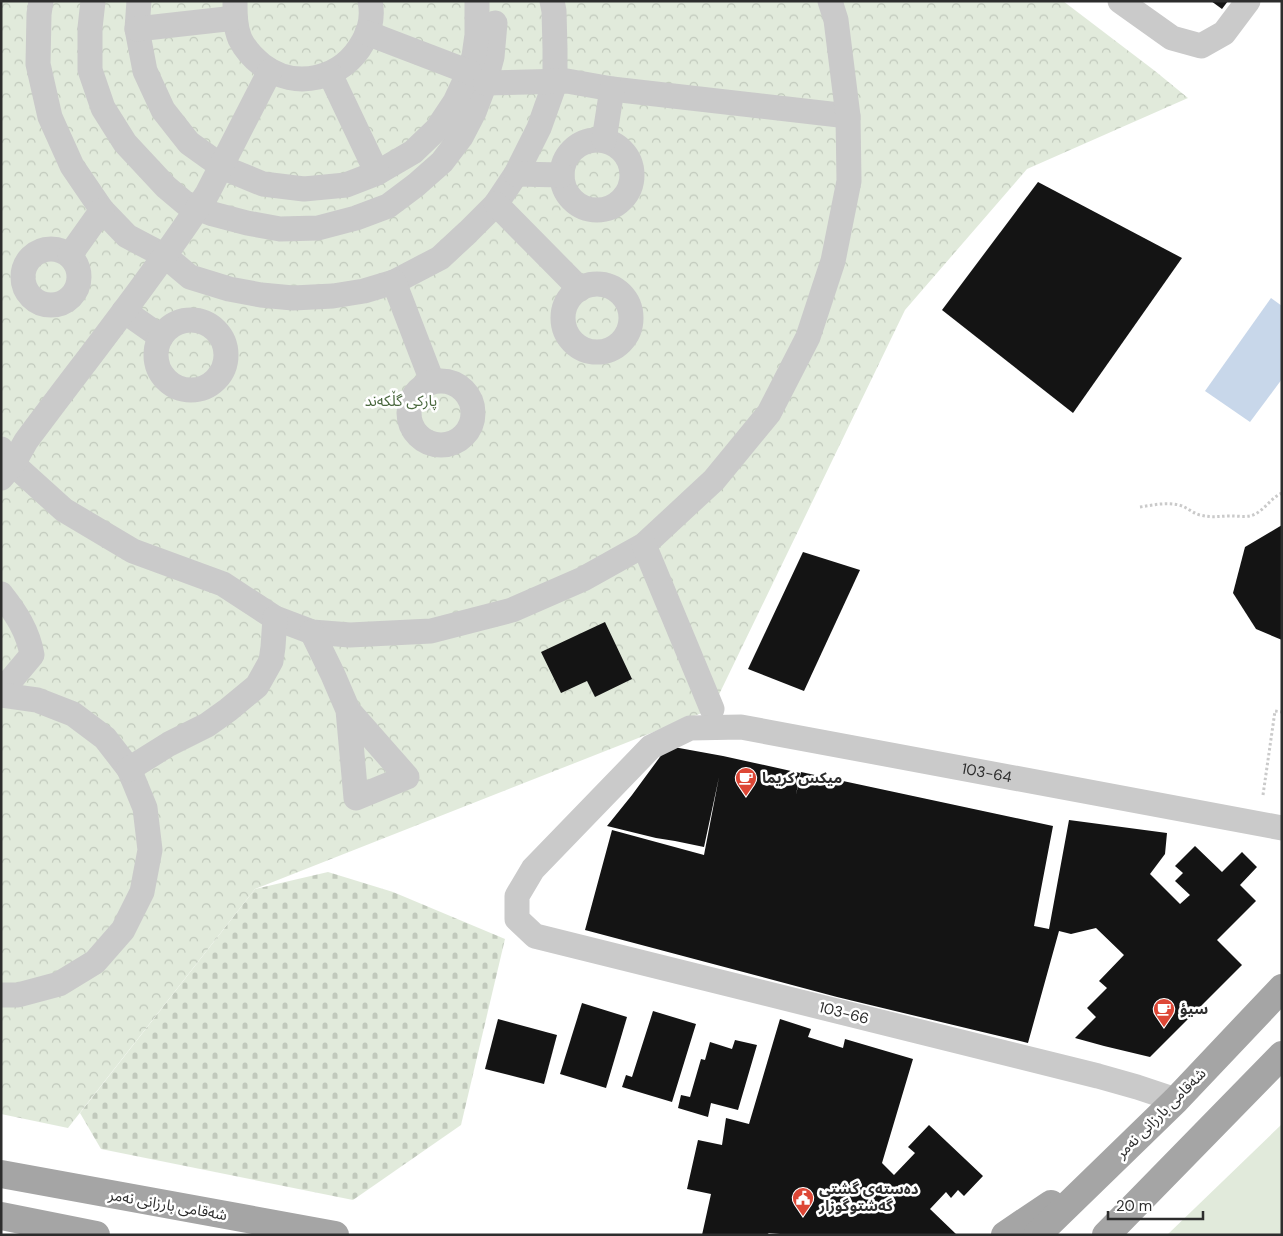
<svg xmlns="http://www.w3.org/2000/svg" width="1283" height="1236" viewBox="0 0 1283 1236" font-family="'DM Sans','Noto Sans Arabic',sans-serif">
<style>
.green{fill:#e1eadb}
.cemetery{fill:url(#cemetery-stones)}
.park{fill:url(#park-crowns)}
.water{fill:#c8d7ea}
.building{fill:#141414}
.lines{fill:none;stroke-linecap:round;stroke-linejoin:round}
.path{stroke:#cacaca;stroke-width:3;stroke-dasharray:2.5 2.5;stroke-linecap:butt}
.street{stroke:#cacaca;stroke-width:25}
.primary{stroke:#a5a5a5;stroke-width:28}
.labels{text-anchor:middle;dominant-baseline:central;stroke-width:5;stroke-linejoin:round;paint-order:stroke}
.park-label{font-size:15px;fill:#49673d;stroke:#fff}
.street-label{font-size:15px;fill:#2d2d2d;stroke:#fff}
.poi-label{font-size:15px;font-weight:bold;fill:#2d2d2d;stroke:#fff;text-anchor:start}
</style>
<defs>
<pattern id="cemetery-stones" width="16" height="16" patternUnits="userSpaceOnUse" patternTransform="scale(1.25)"><rect width="16" height="16" fill="#e1eadb"/><path d="M2 7V4a2 2 0 0 1 4 0v3zM10 15v-3a2 2 0 0 1 4 0v3z" fill="#c1c9bc"/></pattern>
<pattern id="park-crowns" width="20" height="18" patternUnits="userSpaceOnUse" patternTransform="scale(1.25)"><rect width="20" height="18" fill="#e1eadb"/><path d="M2 6a3 3 0 1 1 6 0M12 15a3 3 0 1 1 6 0" fill="none" stroke="#c1c9bc"/></pattern>
</defs>
<rect width="100%" height="100%" fill="#fff"/>
<polygon class="green" points="1282,1124 1282,1235 1167,1235"/>
<polygon class="cemetery" points="328,872 393,892 505,939 461,1125 353,1200 101,1149 80,1113 255,889"/>
<polygon class="park" points="1,1 1063,1 1155,71 1188,98 1027,169 905,310 712,709 255,889 68,1128 1,1114"/>
<polygon class="water" points="1271,298 1282,306 1282,379 1250,422 1205,391"/>
<g class="building">
<polygon points="1211,1 1228,1 1222,9"/>
<polygon points="1038,182 1182,258 1073,413 942,310"/>
<polygon points="1282,525 1282,640 1256,629 1233,593 1245,547"/>
<polygon points="803,552 860,570 804,691 748,669"/>
<polygon points="605,622 632,679 595,697 587,681 561,693 541,652"/>
<polygon points="668,746 723,756 800,773 796,795 801,772 1053,826 1034,926 1049,929 1069,820 1167,833 1165,854 1150,874 1180,904 1190,895 1175,881 1183,873 1175,866 1195,846 1222,872 1242,852 1257,867 1240,885 1256,901 1217,940 1242,965 1150,1057 1104,1046 1075,1038 1096,1017 1087,1008 1107,988 1099,981 1124,955 1096,928 1071,934 1059,931 1028,1043 837,997 585,930 612,830 704,855 719,777 704,847 675,841 656,838 607,826 632,795"/>
<polygon points="582,1003 627,1017 606,1088 560,1074"/>
<polygon points="653,1011 696,1024 672,1102 622,1087 626,1075 632,1077"/>
<polygon points="498,1019 557,1035 544,1084 485,1069"/>
<polygon points="780,1019 811,1029 808,1037 843,1048 845,1039 913,1059 882,1163 894,1175 915,1153 908,1147 929,1125 983,1176 964,1196 958,1190 951,1198 946,1192 930,1209 956,1234 930,1235 791,1235 769,1233 766,1235 702,1235 711,1194 687,1189 698,1140 722,1145 726,1118 749,1124"/>
<polygon points="735,1040 757,1045 738,1110 711,1103 708,1117 678,1108 681,1095 690,1097 701,1059 705,1060 710,1042 732,1049"/>
</g>
<g class="lines">
<g class="path">
<path d="M1140,507C1153,505 1166,502 1179,505C1187,507 1192,513 1200,515C1211,518 1220,516 1231,516C1237,516 1245,517 1250,516C1263,513 1270,498 1282,493"/>
<polyline points="1263,795 1275,711 1282,712"/>
</g>
<g class="street">
<polyline points="41,1 39,14 38,64 50,117 72,166 102,210 127,236 165,256 190,277 229,289 261,295 293,298 333,296 364,291 394,282 440,258 468,232 496,204 516,174 539,128 555,83 555,49 554,11 552,1"/>
<polyline points="93,1 90,28 90,70 103,108 125,143 166,187 185,203 213,214 247,223 280,229 318,228 356,218 388,206 416,185 442,162 461,137 474,112 485,83 492,57 495,23"/>
<polyline points="139,1 137,29 145,71 163,110 189,143 224,168 263,184 304,189 346,185 377,173 413,152 437,129 455,102 469,72 474,56 477,35 477,1"/>
<path d="M235,1C235,14 235,27 240,39C245,49 253,58 262,65C296,91 343,79 363,42C370,30 373,15 370,1"/>
<polyline points="1120,1 1172,38 1201,46 1224,33 1248,1"/>
<polyline points="137,29 235,18"/>
<polyline points="367,33 469,72"/>
<polyline points="330,74 377,173"/>
<polyline points="485,83 567,81 612,89 848,116"/>
<circle cx="597" cy="175" r="35"/>
<polyline points="604,140 612,89"/>
<polyline points="516,174 562,175"/>
<polyline points="496,204 580,289"/>
<circle cx="51" cy="277" r="28"/>
<polyline points="70,255 102,210"/>
<polyline points="394,282 432,381"/>
<circle cx="597" cy="318" r="34"/>
<polyline points="124,311 161,337"/>
<circle cx="191" cy="355" r="35"/>
<circle cx="441" cy="413" r="32"/>
<polyline points="1,449 13,464 64,510 133,551 223,584 275,618 312,632 350,635 431,631 512,610 583,579 644,545 714,480 769,413 808,337 833,261 849,181 848,116 836,20 830,1"/>
<path d="M1,478L13,464L26,441C87,359 151,279 207,194L270,71"/>
<polyline points="644,545 712,709"/>
<path d="M1,594C16,613 28,631 32,655L1,692"/>
<polyline points="312,632 333,675 348,710 407,777 356,798 348,710"/>
<polyline points="1,695 37,700 73,714 105,738 129,769 145,808 150,850 142,892 123,930 95,962 59,984 18,995 1,995"/>
<polyline points="129,769 169,744 207,725 228,710 257,686 271,661 273,647 275,618"/>
<path id="s1" d="M1176,1100L1137,1087L1098,1076L535,936L517,919V896L533,869L651,747L690,728L741,727L1282,828"/>
</g>
<g class="primary">
<polyline points="1,1174 335,1235"/>
<polyline points="1,1216 96,1235"/>
<polyline points="1005,1235 1051,1204"/>
<polyline points="1037,1235 1176,1100 1282,988"/>
<polyline points="1106,1235 1282,1055"/>
</g>
</g>
<defs>
<g id="cafe-pin" transform="scale(1.125)"><path d="M0 17L-7.5 6A9.5 9.5 0 1 1 7.5 6Z" fill="#dd4736" stroke="#fff"/><path d="M-5.5-4.5H6V0H3Q3 3.5 0 3.5H-2.5Q-5.5 3.5-5.5 0ZM3-3.2v2h1.7v-2ZM-6 4.5H4V6H-6Z" fill="#fff"/></g>
<g id="civic-pin" transform="scale(1.125)"><path d="M0 17L-7.5 6A9.5 9.5 0 1 1 7.5 6Z" fill="#dd4736" stroke="#fff"/><path d="M-.6-6.5H3V-4.5H.6V-3L4-1V1h2V6H-6V1h2V-1L-.6-3ZM-1.2 2.5V6h2.4V2.5Z" fill="#fff"/></g>
</defs>
<g fill-rule="evenodd">
<use href="#cafe-pin" x="746" y="778"/>
<use href="#cafe-pin" x="1164" y="1009"/>
<use href="#civic-pin" x="803" y="1198"/>
</g>
<g class="labels">
<g class="park-label">
<text x="401" y="401">پارکی گڵکەند</text>
</g>
<g class="street-label">
<text stroke="none"><textPath href="#s1" startOffset="1255">103-64</textPath></text>
<text transform="translate(844 1013) rotate(14)">103-66</text>
<text transform="translate(1161 1113) rotate(-45)">شەقامی بارزانی نەمر</text>
<text transform="translate(168 1205) rotate(10)">شەقامی بارزانی نەمر</text>
</g>
<g class="poi-label">
<text x="762" y="778">ميكس كريما</text>
<text x="1180" y="1009">سيؤ</text>
<text x="819" y="1189">ده‌سته‌ی گشتی<tspan x="819" dy="17">گه‌شتوگوزار</tspan></text>
</g>
</g>
<rect width="1283" height="1236" fill="none" stroke="#2d2d2d" stroke-width="5"/>
<path d="M1108 1211v8h95v-8" fill="none" stroke="#2d2d2d" stroke-width="2.5"/>
<text x="1116" y="1211" font-size="15" fill="#2d2d2d" stroke="#ffffff" stroke-width="4" paint-order="stroke">20 m</text>
</svg>
